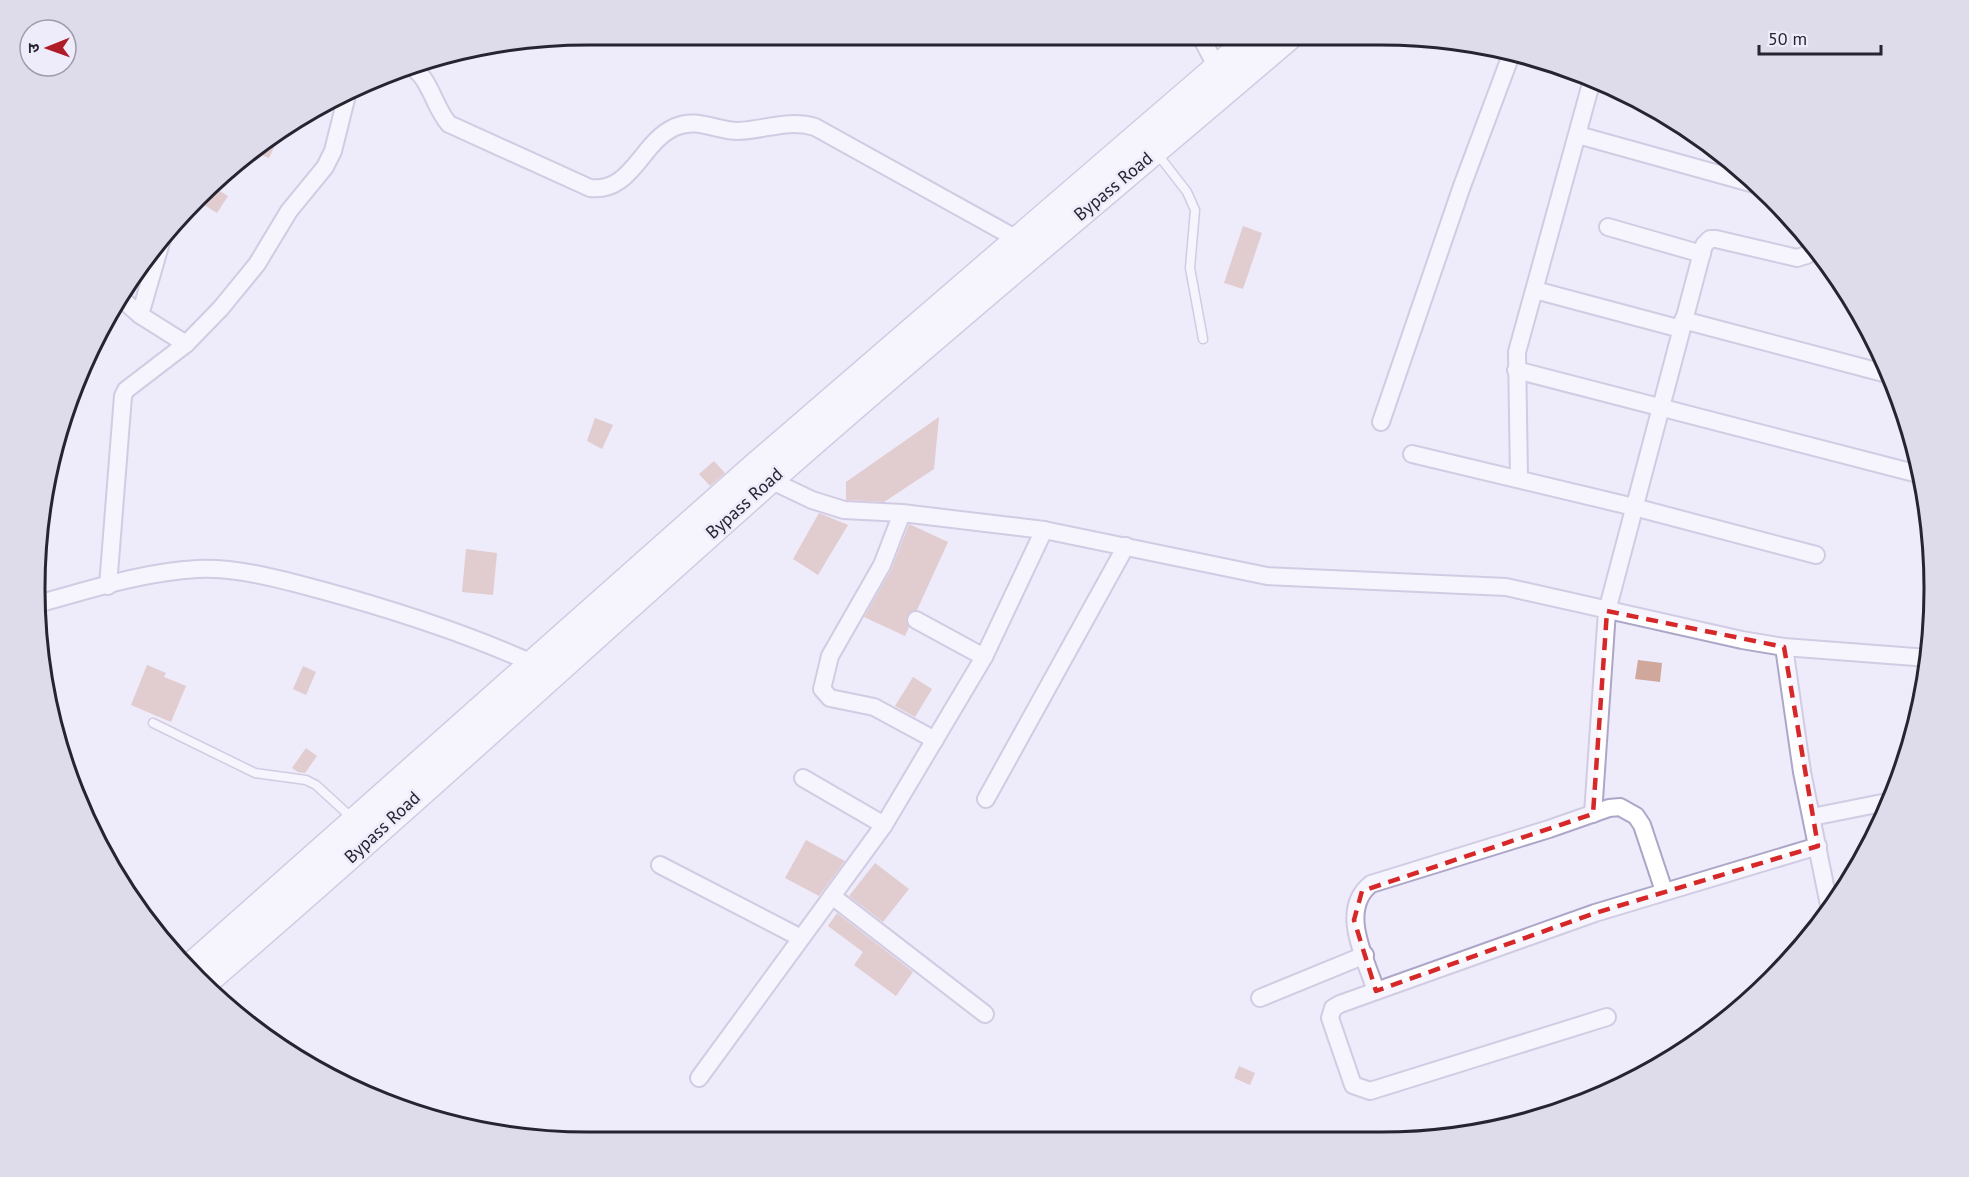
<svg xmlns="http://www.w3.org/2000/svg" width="1969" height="1177" viewBox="0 0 1969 1177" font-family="'PT Sans','Noto Sans Devanagari',sans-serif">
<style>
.building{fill:#d0a79b}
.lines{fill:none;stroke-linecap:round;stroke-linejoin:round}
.service-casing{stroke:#ada6c8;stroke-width:11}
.minor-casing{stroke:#ada6c8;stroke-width:20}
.primary-casing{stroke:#ada6c8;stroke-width:30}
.service{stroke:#fff;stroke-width:8}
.minor{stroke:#fff;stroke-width:16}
.primary{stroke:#fff;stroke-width:27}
.marked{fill:none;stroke:#d62828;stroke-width:4.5;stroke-dasharray:12 8;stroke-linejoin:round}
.labels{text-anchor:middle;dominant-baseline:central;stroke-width:5;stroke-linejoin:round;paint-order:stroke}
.street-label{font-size:18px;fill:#262431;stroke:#eeebfa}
.rim{fill:none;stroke:#262431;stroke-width:3}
</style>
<rect width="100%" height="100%" fill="#eeebfa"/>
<g class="building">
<polygon points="281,133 269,158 250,150 252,149"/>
<polygon points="213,187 228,196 217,213 201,203"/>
<polygon points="1243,226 1262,233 1243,289 1224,283"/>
<polygon points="939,417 934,469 884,502 846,500 846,482"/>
<polygon points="595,418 613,425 602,449 587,441"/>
<polygon points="714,461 725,473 710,486 699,474"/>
<polygon points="819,513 848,525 818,575 793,559"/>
<polygon points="909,524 948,542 917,610 907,616 909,627 905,636 864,617 891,570"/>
<polygon points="466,549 497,553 493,595 462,592"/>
<polygon points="1638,660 1662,663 1660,682 1635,679"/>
<polygon points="147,665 166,673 164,677 186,686 171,722 131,705"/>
<polygon points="303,666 316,672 306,695 293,689"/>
<polygon points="913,677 932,689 915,717 895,706"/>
<polygon points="306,748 317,756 305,773 298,772 292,768"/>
<polygon points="806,840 845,861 819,896 785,878"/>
<polygon points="875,863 909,889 883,922 849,896"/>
<polygon points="837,913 913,972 896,996 854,965 863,952 828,926"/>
<polygon points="1239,1066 1255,1073 1250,1085 1234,1078"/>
</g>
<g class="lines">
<g class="service-casing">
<g id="service">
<polyline points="1156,152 1187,192 1195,210 1190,268 1203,339"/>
<polyline points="153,723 255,773 306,780 316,785 352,818"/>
</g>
</g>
<g class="minor-casing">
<g id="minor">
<polyline points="1200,35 1217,68"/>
<path d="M409,65C431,78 433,106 449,124L590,188C632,193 641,142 675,127C698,117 715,131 738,131C765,130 788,119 815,127L1017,239"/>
<polyline points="1578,135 1758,185"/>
<polyline points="1608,227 1702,254"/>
<polyline points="1535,290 1681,329"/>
<polyline points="123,300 140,315 186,344"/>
<polyline points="140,315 162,239"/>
<polyline points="1683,320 1891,375"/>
<polyline points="1516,370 1922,475"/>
<polyline points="1381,422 1462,186 1511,55"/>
<polyline points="1412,454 1634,507 1816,555"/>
<polyline points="1519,478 1517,352 1592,80"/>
<polyline points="770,480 812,500 844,510 902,513 1044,530 1267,576 1506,587 1742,640 1784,647 1928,658"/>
<polyline points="902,513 882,565 830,656 822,689 830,698 874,707 935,740"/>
<polyline points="108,586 123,396 126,390 186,344 221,308 257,264 289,211 325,167 333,151 346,99"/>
<path d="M37,604C89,590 142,572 197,569C236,567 279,579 317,589C391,609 463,632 532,663"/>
<polyline points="916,620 984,657"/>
<polyline points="1784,647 1802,772 1830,910"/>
<polyline points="803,778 884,825"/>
<polyline points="986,799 1126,546"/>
<polyline points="1593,814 1607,611 1704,245 1710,239 1716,239 1797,258 1807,255 1812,245"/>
<polyline points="1812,817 1892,801"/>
<polyline points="660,865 801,938"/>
<polyline points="832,896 985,1014"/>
<path d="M1376,991C1366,959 1338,910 1371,884L1549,829L1609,808L1620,807L1636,816L1642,825L1664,891"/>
<polyline points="1260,998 1365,955"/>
<polyline points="1607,1017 1370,1091 1353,1085 1330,1018 1333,1008 1340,1004 1595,913 1818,846"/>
<polyline points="699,1078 884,825 984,657 1044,530"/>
</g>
</g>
<g class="primary-casing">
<g id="primary">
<polyline points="192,966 755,467 1256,35"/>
<path d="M207,980C397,817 581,647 768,481C939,330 1116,184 1289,36"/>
</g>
</g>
<use href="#service" class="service"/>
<use href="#minor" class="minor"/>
<use href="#primary" class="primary"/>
</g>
<path d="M0 0H1969V1177H0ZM1607,611L1784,647L1818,846L1595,913L1376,991L1354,920L1362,891L1593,814Z" fill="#eeebfa" fill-opacity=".55" fill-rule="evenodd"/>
<path class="marked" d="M1607,611L1784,647L1818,846L1595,913L1376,991L1354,920L1362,891L1593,814Z"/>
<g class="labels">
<g class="street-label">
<text transform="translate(1113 186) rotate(-40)">Bypass Road</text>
<text transform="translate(744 503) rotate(-42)">Bypass Road</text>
<text transform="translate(382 827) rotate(-43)">Bypass Road</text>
</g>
</g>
<path d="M0 0H1969V1177H0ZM588 45H1381A543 543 0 0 1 1924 588V589A543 543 0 0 1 1381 1132H588A543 543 0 0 1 45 589V588A543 543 0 0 1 588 45Z" fill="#dedbea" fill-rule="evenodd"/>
<path class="rim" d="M588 45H1381A543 543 0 0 1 1924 588V589A543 543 0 0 1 1381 1132H588A543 543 0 0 1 45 589V588A543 543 0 0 1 588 45Z"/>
<g transform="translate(48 48) rotate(269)"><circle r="28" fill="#eeebfa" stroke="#9e9baa" stroke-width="1.5"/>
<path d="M0-4.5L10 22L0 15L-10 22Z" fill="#af1c27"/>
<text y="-9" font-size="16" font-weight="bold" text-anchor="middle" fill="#262431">उ</text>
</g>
<path d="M1759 45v9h122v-9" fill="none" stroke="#262431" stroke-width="3"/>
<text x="1768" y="45" font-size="18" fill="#262431" stroke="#eeebfa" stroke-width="4.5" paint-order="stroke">50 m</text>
</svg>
